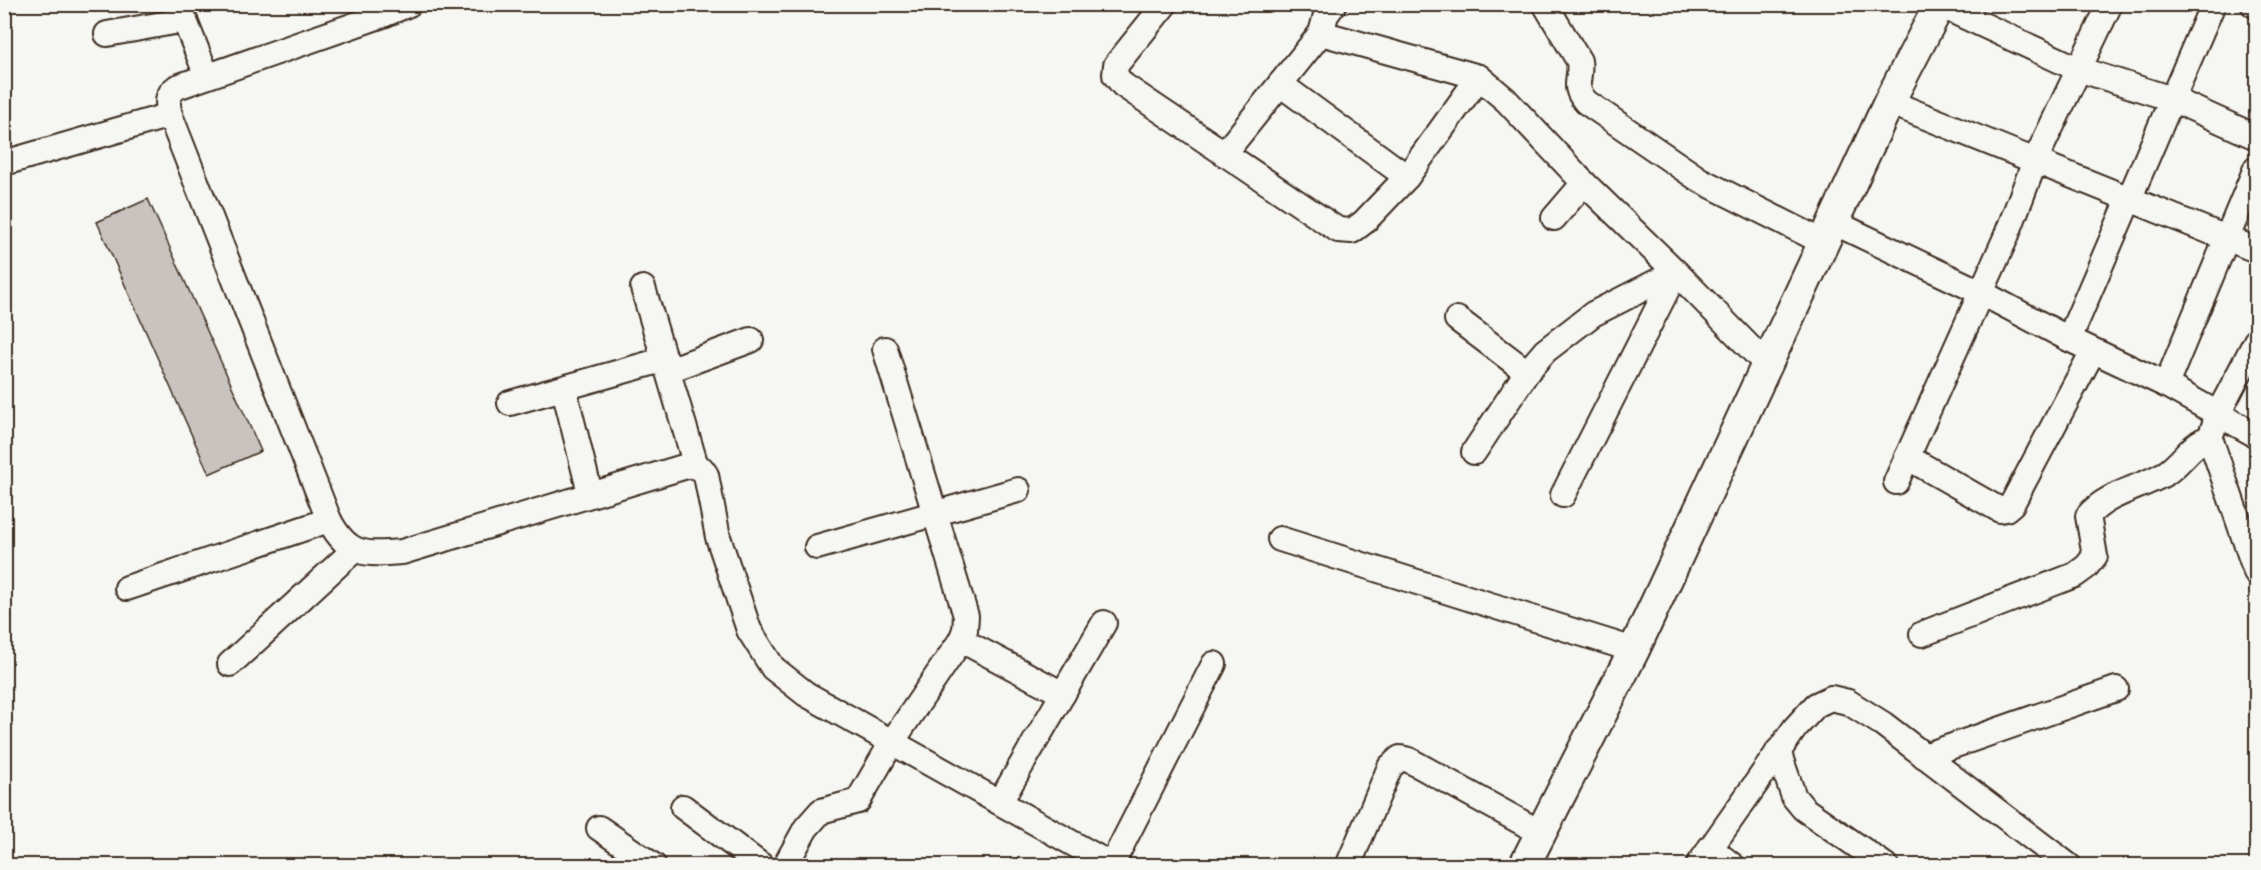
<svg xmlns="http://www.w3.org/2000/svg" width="2261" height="870" viewBox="0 0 2261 870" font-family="'Architects Daughter',sans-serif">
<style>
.building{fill:#c8c3be;stroke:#3b2a1e;stroke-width:1.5}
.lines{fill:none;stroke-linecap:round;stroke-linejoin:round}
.minor-casing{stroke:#3b2a1e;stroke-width:28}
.major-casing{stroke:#3b2a1e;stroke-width:34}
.minor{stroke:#f6f6f2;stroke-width:24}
.major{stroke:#f6f6f2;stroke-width:30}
</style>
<rect width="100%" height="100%" fill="#f6f6f2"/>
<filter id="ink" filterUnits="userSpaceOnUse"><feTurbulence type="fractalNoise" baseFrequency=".0167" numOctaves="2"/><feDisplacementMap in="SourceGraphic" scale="12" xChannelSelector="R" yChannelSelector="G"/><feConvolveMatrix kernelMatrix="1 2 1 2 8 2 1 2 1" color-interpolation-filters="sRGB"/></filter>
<g filter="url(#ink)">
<polygon class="building" points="148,199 261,451 209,474 97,222"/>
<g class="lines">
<g class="minor-casing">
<g id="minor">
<polyline points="1165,4 1116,65 1115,75 1123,85 1338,230 1352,231 1364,222 1407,177 1479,77"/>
<path d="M1545,4L1579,61C1582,79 1571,85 1586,102L1700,180L1823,242"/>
<polyline points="2253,4 2256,6"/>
<polyline points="1940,5 2078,69 2172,99 2256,137"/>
<polyline points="179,6 207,76"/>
<polyline points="1321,33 1326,15 1334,4"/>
<polyline points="107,34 185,20"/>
<polyline points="1280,84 1407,177"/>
<polyline points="1889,102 2256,250"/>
<path d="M170,115C167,102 166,95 177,87L383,15L409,4"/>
<polyline points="1224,154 1321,33 1479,77 1506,100 1584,183 1676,272 1768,366"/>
<path d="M4,163L170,115L329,520C348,556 364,555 402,552L690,465L702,469L706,475L718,537L749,630L773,668L806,694L1113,866"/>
<polyline points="1554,218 1584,183"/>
<polyline points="1833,222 1980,292 2069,339 2166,385 2256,435"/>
<polyline points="643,288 696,466"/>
<polyline points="1457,319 1527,372"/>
<polyline points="2069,339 2213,4"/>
<polyline points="2256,341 2218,414 2210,438 2256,572"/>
<polyline points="669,370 751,340"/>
<polyline points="2166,385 2256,168"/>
<polyline points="564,389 590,493"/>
<polyline points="510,403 666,359"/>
<polyline points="1474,452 1527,372 1545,351 1593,314 1676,272 1563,495"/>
<polyline points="1907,457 2000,510 2006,509 2012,504 2093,351"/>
<polyline points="1896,482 2006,237 2035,161 2110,4"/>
<polyline points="1280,539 1634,650"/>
<polyline points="817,547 1018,490"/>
<polyline points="127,588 329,520"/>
<path d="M1922,634L2075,575L2086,567L2095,556L2088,516C2107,493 2141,488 2166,473C2182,463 2192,442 2210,438"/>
<polyline points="961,640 1063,694"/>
<polyline points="230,664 354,550"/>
<polyline points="1778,751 1794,797 1804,809 1886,866"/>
<polyline points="1924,756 2116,689"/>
<polyline points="1000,802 1104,623"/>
<polyline points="683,807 762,866"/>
<polyline points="599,828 654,866"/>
<polyline points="1710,848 1733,866"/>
<polyline points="785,866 806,828 821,811 858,801 892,742 961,640 965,630 966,616 885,349"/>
<polyline points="1111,866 1214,664"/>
<polyline points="1348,866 1390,767 1400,758 1409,760 1541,833"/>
<polyline points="1698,866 1795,728 1816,705 1831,698 1848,702 1883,724 2069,866"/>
</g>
</g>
<g class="major-casing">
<polyline id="major" points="1524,866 1634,650 1889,102 1940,4"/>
</g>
<use href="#minor" class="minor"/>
<use href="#major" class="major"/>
</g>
</g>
<rect width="2261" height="870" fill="none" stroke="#f6f6f2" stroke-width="24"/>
<rect x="12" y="12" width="2237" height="846" fill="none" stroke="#3b2a1e" stroke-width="2" filter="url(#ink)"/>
</svg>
